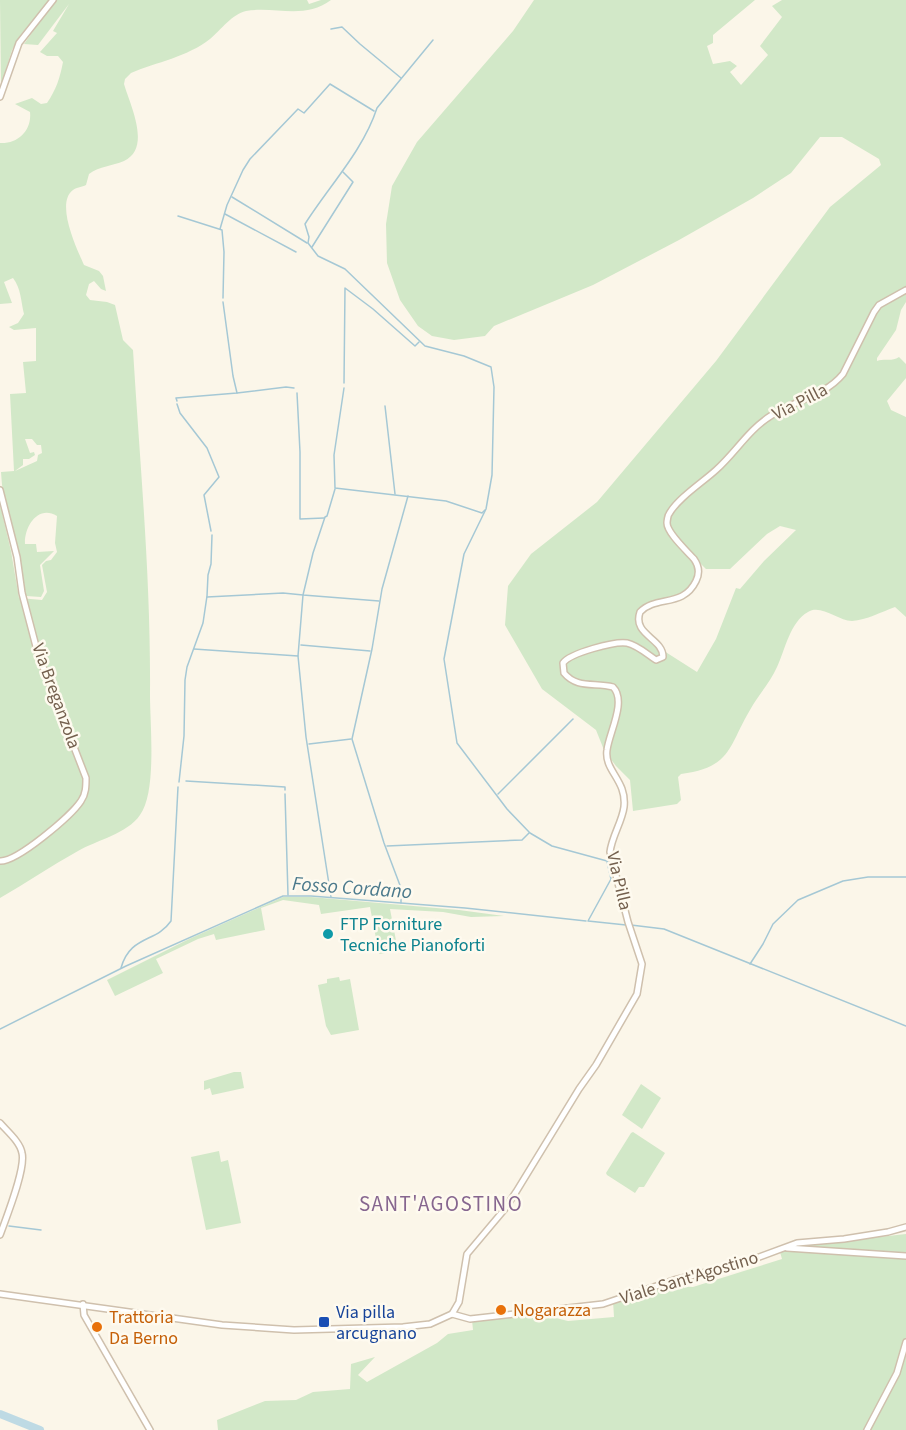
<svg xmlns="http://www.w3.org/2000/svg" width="906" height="1430" viewBox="0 0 906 1430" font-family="'Source Sans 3',sans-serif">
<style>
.green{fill:#d2e8c8;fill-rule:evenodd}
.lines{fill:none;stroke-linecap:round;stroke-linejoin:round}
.stream{stroke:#a5c8d5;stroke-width:1.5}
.river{stroke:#bedae4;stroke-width:8}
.secondary-casing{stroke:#cfc0ad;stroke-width:8}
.secondary{stroke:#fff;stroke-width:5}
.culture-dot{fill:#0f9aa8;stroke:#fefaef;stroke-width:2}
.food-dot{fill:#e8710a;stroke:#fefaef;stroke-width:2}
.transit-dot{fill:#1a4fb4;stroke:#fefaef;stroke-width:2}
.labels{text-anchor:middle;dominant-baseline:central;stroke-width:5;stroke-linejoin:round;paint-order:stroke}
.street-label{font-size:18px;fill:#74604e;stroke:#fefaef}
.culture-label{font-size:18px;fill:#0d838f;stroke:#fefaef;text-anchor:start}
.food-label{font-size:18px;fill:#c56008;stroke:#fefaef;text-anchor:start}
.transit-label{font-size:18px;fill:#164399;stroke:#fefaef;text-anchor:start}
.water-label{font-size:20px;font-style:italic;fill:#4c7a8c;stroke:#fefaef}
.quarter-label{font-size:21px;letter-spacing:1.5px;fill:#86668f;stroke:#fefaef}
</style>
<rect width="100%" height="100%" fill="#fbf6e9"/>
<g class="green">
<polygon points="0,0 49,0 19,37 12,50 1,85"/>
<path d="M55,0H307L309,4L321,0H331C305,20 275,6 246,11C232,14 221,30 210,39C187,57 157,62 131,73L125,79L124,84C130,105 152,148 124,161C112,166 100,166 89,174L86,185C82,187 77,187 73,190C55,203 77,249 84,265L99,271L103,276L106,291L101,289L94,281L89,284L86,295L90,300L107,302L115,305L123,340L133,350C140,465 151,579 150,695C150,724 157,792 140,815C127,834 97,840 78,851C51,866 26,883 0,898V505L11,551L19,598L42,600L47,592L42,565L46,561L51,560L57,552L55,543L57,516C38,504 24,527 25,544H36L37,552L54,551L40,565L44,591L41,597L26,596L20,555L2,485L1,472L14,471L10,394L26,393L23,362L36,361V328L14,330L9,327L18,323L24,314C21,302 21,288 13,278L4,282L12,303L0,304V143C18,144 32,130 30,112L15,104L32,98L41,104L47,103C56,90 60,78 63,62L58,56H47L40,52L57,33L53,31L69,4L38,45L24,44ZM25,439H32L37,445H41L42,453L38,455L37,461L15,471L23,465V459H29L35,455L34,452L30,453Z"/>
<path d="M534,0H755L713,35V43L707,46L713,64L730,61L737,66L730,72L741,85L768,55L760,46L782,17L772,6L782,0H906V302L901,310L896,330L877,358V361C885,358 892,362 899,357L906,364V378L887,401L891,410L906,417V617L895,607C881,612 867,620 852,621C838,621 821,604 808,612C790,622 785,650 777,667C770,683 758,695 750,710C728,747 732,767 681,774L678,777L681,800L677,804L633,811L630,780L616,766L604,750L596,730L542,689L505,625L508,586L531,554L597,502L716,361L830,207L881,165L879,159L842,137H820L791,173L753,198L679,240L593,285L494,326L485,336L454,340L432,336L418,326L400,300L387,263L386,224L392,186L417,142L513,31ZM780,526L796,530L764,561L740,589L736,588L716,639L697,672L664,651L662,647L644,632L640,617L644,610L670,603L696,584L699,562L706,569H730L767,534Z"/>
<polygon points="283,897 311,897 459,910 504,916 471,917 443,912 390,909 398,951 379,954 370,907 321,914 319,905 283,900 261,908 265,930 216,940 214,934 198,939 156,959 163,973 115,996 107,980 189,939"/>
<polygon points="339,977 340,981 350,979 359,1030 331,1035 326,1026 318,985 327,983 327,979"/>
<polygon points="234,1072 241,1072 244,1088 212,1095 210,1088 204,1090 204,1081"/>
<polygon points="641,1084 661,1098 642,1129 622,1115"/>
<polygon points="633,1132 665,1153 644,1187 639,1187 635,1193 607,1175 606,1173 631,1133"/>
<polygon points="219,1151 221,1162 228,1160 241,1223 206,1230 191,1157"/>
<polygon points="906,1234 906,1430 218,1430 217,1420 265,1401 296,1400 313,1392 350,1389 351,1364 375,1357 358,1375 367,1382 437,1343 448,1334 473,1330 472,1320 532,1312 533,1318 552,1317 568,1321 614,1317 613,1301 665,1286 693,1287 782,1259 780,1252 798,1246"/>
</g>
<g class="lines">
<g class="stream">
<polyline points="331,29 342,27 360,44 401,78"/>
<path d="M433,40L377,108C363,151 329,186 305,224L309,237L308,243L318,256L345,269L425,346L464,356L491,367L494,387L492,475L486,509L464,554L444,659L457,743L507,809L530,833L552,846L607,861L611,879L588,921L626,925"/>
<polyline points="232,197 307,243"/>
<polyline points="225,214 296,252"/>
<polyline points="178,216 222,230 224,252 223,298"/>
<polyline points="220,229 227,205 243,170 250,159 298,109 304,113 330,84 374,111"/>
<polyline points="312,247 353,182 343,172"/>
<polyline points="344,383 345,288 373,309 415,346 419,342"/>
<polyline points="344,388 334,455 335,488 446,501 482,513 485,510"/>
<polyline points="237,393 286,387 294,388"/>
<polyline points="297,393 300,452 300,519 324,518"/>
<polyline points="177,401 176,398 237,393 233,376 223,302"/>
<polyline points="177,404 180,413 207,448 219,477 204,495 211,531"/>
<polyline points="385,406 395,494"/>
<polyline points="335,489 327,516 325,517 313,553 303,595 379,601"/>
<polyline points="301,645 370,651"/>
<polyline points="194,649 298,656 303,595 283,593 207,597"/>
<polyline points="298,656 306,737 331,897"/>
<polyline points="309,744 351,739"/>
<polyline points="186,781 285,787 285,790"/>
<polyline points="179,782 184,736 185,680 187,667 203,623 207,596 208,575 211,564 212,535"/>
<polyline points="285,794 288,895"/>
<polyline points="498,794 573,719"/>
<polyline points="387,846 522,840 529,833"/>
<polyline points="401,903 401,888 384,843 352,739 372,649 382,589 408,496"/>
<polyline points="631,925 664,929 906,1026"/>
<polyline points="750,964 763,944 773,924 798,900 843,881 868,877 906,877"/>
<path d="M121,968C130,935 156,943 171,921L178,787"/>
<polyline points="0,1029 126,966 283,896 311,896 465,908 586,921"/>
<polyline points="9,1226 41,1230"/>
</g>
<polyline class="river" points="0,1414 40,1430"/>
<g class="secondary-casing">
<g id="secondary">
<polyline points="0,97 19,43 53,0"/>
<path d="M0,490L17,557L22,593L38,654L86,778C86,786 86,794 81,801C71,816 17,862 0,861"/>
<path d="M0,1123C8,1132 20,1142 22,1153C26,1169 6,1218 0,1235"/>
<polyline points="787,1248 906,1256"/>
<path d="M0,1294L222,1325L294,1330L403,1327L430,1324L452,1314L459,1302L467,1254L504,1210L516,1192L579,1089L596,1065L637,994L642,964L628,922L610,852C612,836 622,822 624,807C627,780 604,771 607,750C609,733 627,701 613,687C595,682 577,689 564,673L563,663C570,653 615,641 627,643C637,645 647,654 656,660L663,657C663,638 632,635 640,612C656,595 683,608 696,581C700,573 699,566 694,559C687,551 667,533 667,523C667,521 668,515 669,514C678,498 703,482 716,470C736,452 749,429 772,415C796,400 825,396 843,374L874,312L879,305L906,290"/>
<polyline points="83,1304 84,1315 150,1430"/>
<polyline points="452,1314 470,1319 603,1304 674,1280 743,1263 797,1243 844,1239 888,1232 906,1227"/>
<polyline points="867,1430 897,1373 906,1342"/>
</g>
</g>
<use href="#secondary" class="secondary"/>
</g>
<circle class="culture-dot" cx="328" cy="934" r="6"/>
<g class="food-dot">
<circle cx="501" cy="1310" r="6"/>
<circle cx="97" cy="1327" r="6"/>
</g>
<rect class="transit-dot" x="318" y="1316" width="12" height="12" rx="3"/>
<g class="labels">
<g class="street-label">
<text transform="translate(800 402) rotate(-27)">Via Pilla</text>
<text transform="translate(56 696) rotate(70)">Via Breganzola</text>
<text transform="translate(619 881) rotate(77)">Via Pilla</text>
<text transform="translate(689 1278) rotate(-17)">Viale Sant'Agostino</text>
</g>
<g class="culture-label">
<text x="340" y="924">FTP Forniture<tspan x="340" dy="21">Tecniche Pianoforti</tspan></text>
</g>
<g class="food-label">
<text x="513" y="1310">Nogarazza</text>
<text x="109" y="1317">Trattoria<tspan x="109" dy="21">Da Berno</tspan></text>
</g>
<g class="transit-label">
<text x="336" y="1312">Via pilla<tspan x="336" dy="21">arcugnano</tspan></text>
</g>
<g class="water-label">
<text transform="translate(352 888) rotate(4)">Fosso Cordano</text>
</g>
<g class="quarter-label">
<text x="441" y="1204">SANT'AGOSTINO</text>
</g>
</g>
</svg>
